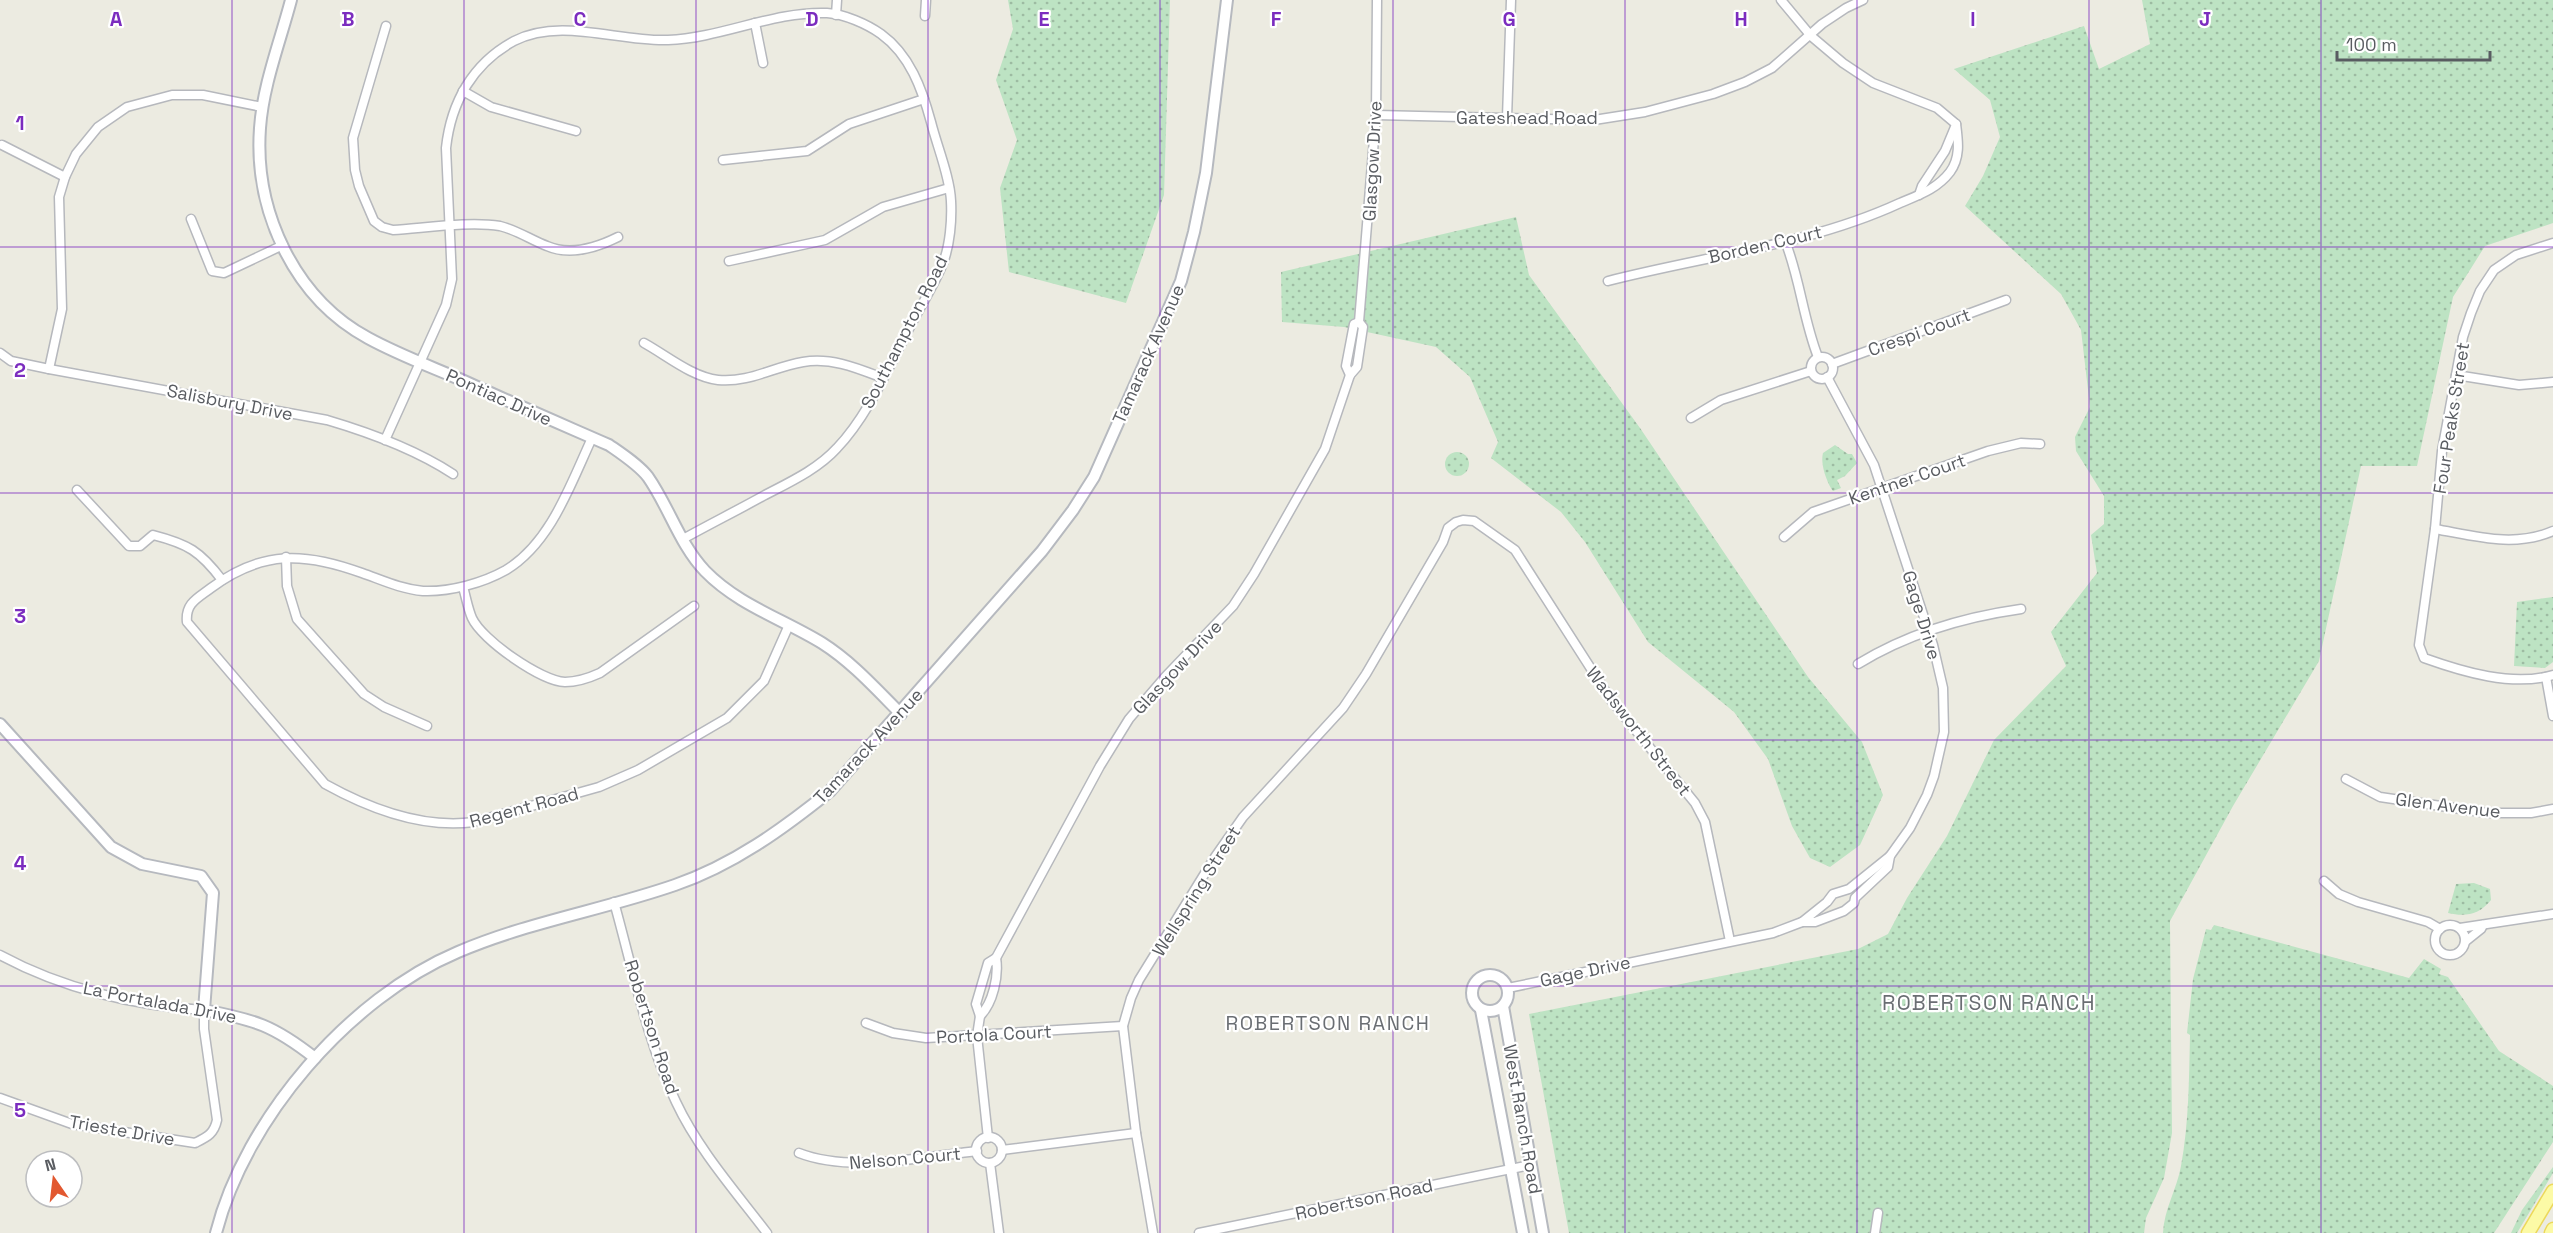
<svg xmlns="http://www.w3.org/2000/svg" width="2553" height="1233" viewBox="0 0 2553 1233" font-family="'Space Grotesk',sans-serif">
<style>
.grass{fill:url(#grass-dots)}
.lines{fill:none;stroke-linecap:round;stroke-linejoin:round}
.street-casing{stroke:#b6b8bd;stroke-width:11}
.secondary-casing{stroke:#b6b9bf;stroke-width:14}
.primary-casing{stroke:#ecd85a;stroke-width:15}
.street{stroke:#fff;stroke-width:8}
.secondary{stroke:#fff;stroke-width:10}
.primary{stroke:#fcfaa6;stroke-width:12}
.grid{fill:none;stroke:#7b2cbf;stroke-width:1.5;stroke-opacity:0.55}
.labels{text-anchor:middle;dominant-baseline:central;stroke-width:4.5;stroke-linejoin:round;paint-order:stroke}
.street-label{font-size:18px;fill:#595c61;stroke:#fff}
.neighbourhood-label{font-size:20px;letter-spacing:1.5px;fill:#6a6e73;stroke:#fff}
.quarter-label{font-size:21px;letter-spacing:1.5px;fill:#6a6e73;stroke:#fff}
.grid-label{font-size:20px;text-anchor:middle;font-weight:bold;fill:#7b2cbf;stroke:#fff;stroke-width:4.5;stroke-linejoin:round;paint-order:stroke}
</style>
<defs>
<pattern id="grass-dots" width="8" height="8" patternUnits="userSpaceOnUse" patternTransform="scale(1.5)"><rect width="8" height="8" fill="#bde3c3"/><path d="M2 2h.1M6 6h.1" fill="none" stroke="#9dbba2" stroke-width="1.8" stroke-linecap="round"/></pattern>
</defs>
<rect width="100%" height="100%" fill="#ecebe1"/>
<g class="grass">
<polygon points="1008,0 1170,0 1164,195 1126,303 1009,272 1000,188 1017,140 996,80 1013,29"/>
<polygon points="2142,0 2553,0 2553,223 2485,246 2453,297 2417,466 2361,466 2319,661 2233,806 2170,921 2172,1133 2164,1178 2146,1218 2144,1233 1569,1233 1529,1014 1858,949 1888,934 1907,898 1947,836 1994,740 2066,666 2051,632 2097,573 2091,535 2104,524 2104,496 2076,451 2075,437 2090,407 2081,330 2061,294 1965,206 1983,176 2000,137 1990,100 1954,69 2084,26 2099,69 2150,44"/>
<polygon points="1516,217 1529,275 1640,428 1808,677 1862,742 1883,795 1860,845 1830,867 1810,858 1792,826 1768,759 1734,712 1648,642 1585,542 1561,512 1491,458 1498,442 1470,377 1436,347 1344,327 1282,322 1281,272"/>
<path d="M1835,445L1848,454H1852L1857,463L1845,476L1837,480L1841,488L1833,491C1827,483 1820,464 1823,453Z"/>
<circle cx="1457" cy="464" r="12"/>
<polygon points="2553,597 2553,662 2545,668 2514,666 2517,602"/>
<path d="M2474,883L2490,889L2491,900C2479,915 2465,917 2448,913L2456,884Z"/>
<path d="M2214,925L2409,978L2424,959L2441,969L2439,974L2448,977L2499,1051L2553,1086V1142L2494,1233H2163C2164,1209 2177,1189 2181,1166C2189,1123 2189,1078 2190,1035L2187,1033L2193,979L2206,929L2211,930Z"/>
<polygon points="2553,1167 2553,1173 2517,1233 2511,1233 2522,1210"/>
</g>
<g class="lines">
<g class="street-casing">
<g id="street">
<polyline points="1781,0 1811,36 1843,63 1873,83 1937,108 1956,124"/>
<polyline points="836,15 837,0"/>
<polyline points="925,16 926,0"/>
<polyline points="755,23 763,63"/>
<path d="M386,26L353,138L355,170L359,186L374,221L382,227L393,230C425,228 470,221 500,226C517,230 531,240 547,246C570,256 596,248 618,237"/>
<polyline points="463,91 491,107 576,131"/>
<polyline points="1376,115 1594,120 1645,112 1713,94 1745,82 1772,68 1822,24 1846,8 1863,0"/>
<polyline points="1507,118 1511,0"/>
<polyline points="2,145 65,177"/>
<polyline points="723,160 807,151 849,124 924,99"/>
<polyline points="1919,195 1922,186 1945,151 1955,127"/>
<polyline points="191,219 212,271 224,273 283,245"/>
<path d="M1785,241C1800,278 1803,319 1818,357"/>
<path d="M2553,243L2516,255L2494,270L2480,291L2471,313L2463,337L2442,451L2435,529L2419,645L2424,658C2463,672 2513,687 2553,675"/>
<polyline points="729,261 825,240 883,207 949,188"/>
<path d="M1608,281C1705,256 1809,245 1900,203C1919,195 1937,189 1950,172C1961,157 1958,140 1956,124"/>
<path d="M644,343C666,355 692,377 718,380C749,383 773,367 803,362C831,357 857,368 883,378"/>
<path d="M0,353L11,361L49,369L327,420C371,433 415,449 453,474"/>
<circle cx="1822" cy="368" r="11"/>
<polyline points="1832,364 2006,300"/>
<polyline points="49,369 62,309 59,197 65,177 76,154 98,127 127,107 172,95 203,95 262,107"/>
<polyline points="1350,375 1346,366 1354,324 1359,322"/>
<polyline points="2456,375 2519,385 2553,382"/>
<polyline points="1691,418 1721,400 1811,371"/>
<path d="M592,438C571,483 551,543 506,570C483,583 450,592 423,591C401,589 382,580 362,573C305,552 262,550 211,588C198,598 185,603 187,622L325,784C370,809 422,829 474,822L599,787L638,770L727,718L764,681L789,625"/>
<path d="M385,440L446,305L452,279L446,148C451,102 473,63 514,41C561,17 618,42 668,40C722,38 773,11 827,13C844,14 867,24 881,34C910,55 922,89 931,122C937,146 950,177 951,201C952,220 950,245 943,263C935,284 921,305 911,325C890,364 868,416 837,448C818,469 790,482 765,495C738,510 710,524 683,539"/>
<path d="M77,490L129,546H140L153,535C188,544 200,551 222,580"/>
<path d="M2435,529C2475,536 2514,548 2553,531"/>
<polyline points="1784,537 1813,512 1988,451 2021,443 2040,444"/>
<polyline points="286,557 287,586 297,619 364,694 384,707 427,726"/>
<path d="M463,587C466,597 468,609 472,618C482,640 541,681 565,682C577,682 589,678 600,673L694,606"/>
<path d="M1858,664C1907,634 1964,617 2021,609"/>
<polyline points="2546,677 2553,716"/>
<polyline points="2346,779 2380,797 2488,813 2531,813 2553,809"/>
<polyline points="2324,881 2339,894 2358,902 2428,922 2440,929"/>
<path d="M614,902C632,966 647,1042 676,1102C698,1149 735,1191 767,1233"/>
<polyline points="1802,922 1827,902 1833,894 1849,889 1890,856"/>
<circle cx="2450" cy="940" r="15"/>
<polyline points="2460,928 2553,914"/>
<polyline points="2466,941 2481,929 2483,925"/>
<path d="M0,955C61,988 134,1006 204,1010V1029L217,1120C214,1134 207,1137 195,1143L72,1124L0,1098"/>
<polyline points="1508,988 1773,933 1802,922 1815,922 1844,911 1854,903 1855,898 1888,867 1890,856 1910,828 1927,795 1934,776 1944,732 1943,688 1933,645 1874,465 1827,377"/>
<path d="M980,1016C993,1003 999,976 996,958"/>
<polyline points="866,1023 893,1033 926,1038 1123,1026"/>
<circle cx="989" cy="1150" r="13"/>
<polyline points="988,1138 977,1036 980,1016 976,1004 988,963 996,958 1100,766 1129,719 1165,677 1233,606 1254,574 1325,449 1350,375 1357,367 1363,327 1359,322 1376,115 1377,0"/>
<polyline points="1002,1150 1136,1133"/>
<path d="M799,1153C850,1173 923,1157 977,1151"/>
<polyline points="990,1163 999,1233"/>
<polyline points="1153,1233 1136,1133 1123,1026 1131,998 1139,980 1215,857 1243,817 1343,708 1366,674 1443,542 1448,528 1456,522 1463,520 1474,521 1515,550 1611,700 1695,803 1705,822 1730,941"/>
<polyline points="1199,1233 1530,1165"/>
<polyline points="1875,1233 1878,1213"/>
</g>
</g>
<g class="secondary-casing">
<g id="secondary">
<path d="M291,0C280,42 263,85 260,128C254,211 294,298 368,338C399,355 432,367 464,381C512,403 561,424 609,445C622,454 639,465 648,477C669,507 680,545 705,571C738,605 783,619 822,643C852,662 876,689 901,714"/>
<path d="M0,724L111,847L142,864L201,876L213,893L204,1010C255,1020 273,1025 315,1058"/>
<circle cx="1490" cy="993" r="18"/>
<polyline points="1503,1006 1543,1233"/>
<polyline points="1481,1010 1523,1233"/>
<path d="M216,1233C245,1119 349,998 458,952C528,922 603,910 675,885C733,865 783,829 830,791L1042,551L1073,510L1094,477L1181,281L1194,232L1206,173L1227,0"/>
</g>
</g>
<g class="primary-casing">
<g id="primary">
<polyline points="2528,1233 2553,1191"/>
<polyline points="2551,1233 2553,1229"/>
</g>
</g>
<use href="#street" class="street"/>
<use href="#secondary" class="secondary"/>
<use href="#primary" class="primary"/>
</g>
<path class="grid" d="M232,0V1233M464,0V1233M696,0V1233M928,0V1233M1160,0V1233M1393,0V1233M1625,0V1233M1857,0V1233M2089,0V1233M2321,0V1233M0,247H2553M0,493H2553M0,740H2553M0,986H2553"/>
<g class="labels">
<g class="street-label">
<text x="1527" y="117">Gateshead Road</text>
<text transform="translate(1372 161) rotate(-87)">Glasgow Drive</text>
<text transform="translate(1765 244) rotate(-13)">Borden Court</text>
<text transform="translate(904 332) rotate(-63)">Southampton Road</text>
<text transform="translate(1919 332) rotate(-20)">Crespi Court</text>
<text transform="translate(1148 354) rotate(-66)">Tamarack Avenue</text>
<text transform="translate(499 397) rotate(24)">Pontiac Drive</text>
<text transform="translate(230 402) rotate(11)">Salisbury Drive</text>
<text transform="translate(2451 418) rotate(-81)">Four Peaks Street</text>
<text transform="translate(1907 479) rotate(-19)">Kentner Court</text>
<text transform="translate(1922 615) rotate(73)">Gage Drive</text>
<text transform="translate(1177 667) rotate(-47)">Glasgow Drive</text>
<text transform="translate(1639 731) rotate(52)">Wadsworth Street</text>
<text transform="translate(868 746) rotate(-47)">Tamarack Avenue</text>
<text transform="translate(2448 805) rotate(7)">Glen Avenue</text>
<text transform="translate(524 807) rotate(-15)">Regent Road</text>
<text transform="translate(1196 891) rotate(-58)">Wellspring Street</text>
<text transform="translate(1585 971) rotate(-12)">Gage Drive</text>
<text transform="translate(160 1002) rotate(11)">La Portalada Drive</text>
<text transform="translate(652 1027) rotate(72)">Robertson Road</text>
<text transform="translate(994 1034) rotate(-3)">Portola Court</text>
<text transform="translate(1523 1119) rotate(80)">West Ranch Road</text>
<text transform="translate(122 1130) rotate(10)">Trieste Drive</text>
<text transform="translate(905 1158) rotate(-5)">Nelson Court</text>
<text transform="translate(1364 1199) rotate(-12)">Robertson Road</text>
</g>
<g class="neighbourhood-label">
<text x="1328" y="1023">ROBERTSON RANCH</text>
</g>
<g class="quarter-label">
<text x="1989" y="1002">ROBERTSON RANCH</text>
</g>
</g>
<g class="grid-label">
<text x="116" y="26">A</text>
<text x="348" y="26">B</text>
<text x="580" y="26">C</text>
<text x="812" y="26">D</text>
<text x="1044" y="26">E</text>
<text x="1276" y="26">F</text>
<text x="1509" y="26">G</text>
<text x="1741" y="26">H</text>
<text x="1973" y="26">I</text>
<text x="2205" y="26">J</text>
<text x="20" y="130">1</text>
<text x="20" y="377">2</text>
<text x="20" y="623">3</text>
<text x="20" y="870">4</text>
<text x="20" y="1117">5</text>
</g>
<g transform="translate(54 1179) rotate(346)"><circle r="28" fill="#ffffff" stroke="#bdbec0" stroke-width="1.5"/>
<path d="M0-4.5L10 22L0 15L-10 22Z" fill="#e25830"/>
<text y="-9" font-size="16" font-weight="bold" text-anchor="middle" fill="#595c61">N</text>
</g>
<path d="M2337 51v9h153v-9" fill="none" stroke="#595c61" stroke-width="3"/>
<text x="2346" y="51" font-size="18" fill="#595c61" stroke="#ffffff" stroke-width="4.5" paint-order="stroke">100 m</text>
</svg>
